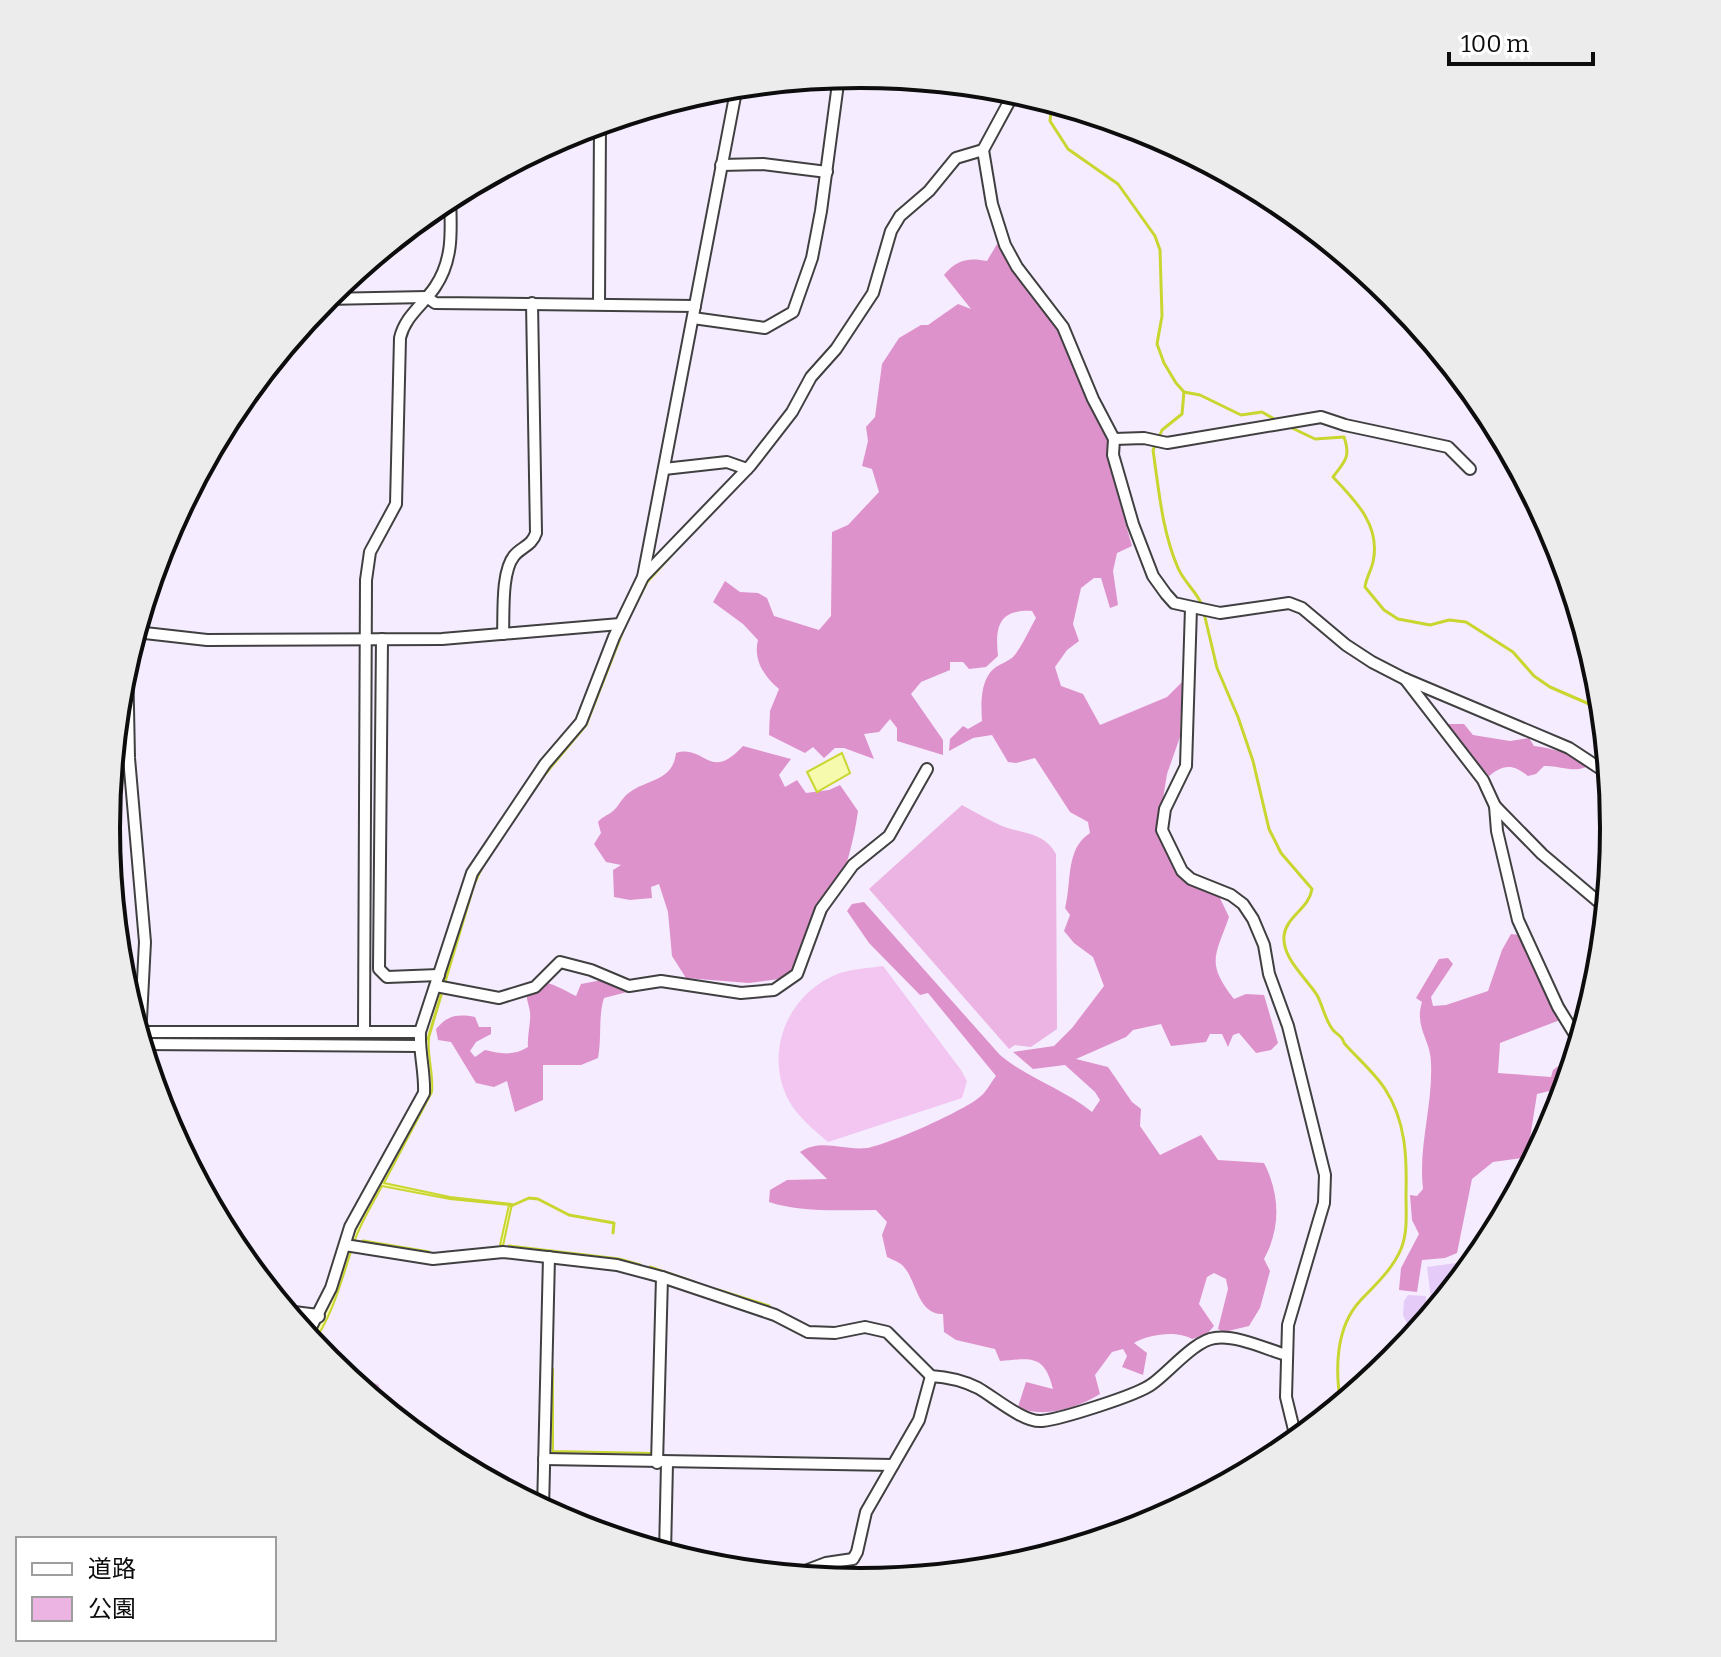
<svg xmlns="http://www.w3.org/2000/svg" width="1721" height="1657" viewBox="0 0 1721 1657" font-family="Bitter,'Noto Sans JP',serif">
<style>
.farmland{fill:#e5cbf7}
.green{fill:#ecb4e3}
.forest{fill:#de92cc}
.pitch{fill:#f2c6f1}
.water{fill:#f6faad;stroke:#c9d630;stroke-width:2}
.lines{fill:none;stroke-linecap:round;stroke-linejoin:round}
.stream{stroke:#c9d630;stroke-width:3}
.minor-casing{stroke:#404040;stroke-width:14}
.tertiary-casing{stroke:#404040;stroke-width:16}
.minor{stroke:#fff;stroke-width:10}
.tertiary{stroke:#fff;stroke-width:12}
.rim{fill:none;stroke:#0d0d0d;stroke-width:4}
</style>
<rect width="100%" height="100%" fill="#f5ecff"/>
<g class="farmland">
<polygon points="1478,1260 1433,1315 1427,1267"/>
<polygon points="1408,1295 1426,1296 1427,1322 1414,1338 1403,1315 1404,1301"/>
</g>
<g class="green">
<path d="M962,805C975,812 989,820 1002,826C1023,834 1044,832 1056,854L1057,1029L1031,1047L1015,1045L1009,1049L869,889Z"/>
<polygon points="348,1379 378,1384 385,1401 383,1408"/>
</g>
<g class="forest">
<path d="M997,244L1026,284L1034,299L1061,334L1108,438L1107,457L1132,546L1117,553L1113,571L1118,605L1110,608L1101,578H1094L1081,588L1073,624L1079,641L1067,650L1055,667L1061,686L1083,694L1100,725L1167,697L1182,682L1180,737L1167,774L1161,811L1168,846L1192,873L1219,896L1229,917C1216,955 1205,962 1234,999L1246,994L1264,995L1278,1043L1271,1050L1256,1053L1239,1033L1233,1035L1228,1047L1222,1034H1210L1206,1042L1171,1046L1161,1024L1133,1030L1126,1037L1076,1059L1108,1067L1132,1102L1141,1109L1140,1126L1160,1155L1201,1135L1218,1160L1264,1163C1280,1194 1281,1228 1264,1259L1270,1271L1260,1308L1249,1326L1224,1332L1218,1329L1228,1289L1226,1279L1214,1273L1207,1277L1199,1304L1214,1326L1207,1334L1192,1339C1177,1330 1149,1334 1134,1343L1147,1353L1143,1375L1122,1367L1127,1356L1123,1349L1112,1352L1095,1375L1100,1394C1078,1408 1042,1419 1018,1407L1026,1382L1053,1389C1044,1353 1030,1359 1000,1361L995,1349L956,1340L944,1332L943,1314C918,1315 917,1282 904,1267C900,1262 893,1260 887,1257L882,1235L887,1222L876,1210C840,1210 803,1213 769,1202L770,1190L787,1180L827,1179L800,1152C822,1138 842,1151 867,1148C887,1145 966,1110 981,1096C987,1091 991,1082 996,1076L928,993L920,995L869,943L847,911L852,904L864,902L1000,1055C1027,1078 1062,1088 1092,1112L1100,1100L1095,1092L1065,1065L1033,1069L1013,1052L1054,1046L1072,1028L1104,986L1093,957L1074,943L1064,931L1070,915L1065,908C1072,882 1065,849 1090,833L1088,822L1070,812L1035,758L1016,763L1008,762L992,735L973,738L949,751L950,739L963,726L968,729L982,721C981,704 980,678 996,667C1002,663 1007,662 1013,657C1022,647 1029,630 1036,618L1032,611C998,609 995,628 998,656L986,667L969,669L963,662H950V670L921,682L911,694L943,740V755L897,741V728L890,719L879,732L864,734L874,759L844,748H835L824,758L813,747L805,753L769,735L770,711L779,689C764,677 753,659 758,640L743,624L713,602L725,581L740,592L758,593L767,598L774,616L819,630L831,616L832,532L848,525L879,492L872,469L862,466L868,441L866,427L875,417L882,364L899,338L921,325H928L958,304L971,309L944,275C956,260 968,257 987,261Z"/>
<path d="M1445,724H1464L1473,735L1510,741L1529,738L1534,746C1555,749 1570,752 1586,767C1573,773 1558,765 1544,766L1536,774L1528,776C1513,764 1504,764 1489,776Z"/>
<path d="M743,746L791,759L779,775L785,787L797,780L806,793L829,790L840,785L858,811C850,871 824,930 788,978L749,983L686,978L672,956L668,912L659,884L651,887L652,898L630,900L614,897L613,870L621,865L606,862L594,844L601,833L598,822C603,816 607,816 613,811C619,806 622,797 630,792C648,779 673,781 676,753C705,744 709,783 743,746Z"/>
<path d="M1511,934L1520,935L1560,1020L1500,1043L1498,1073L1551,1077L1553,1070L1560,1065L1572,1070L1564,1096L1557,1089L1537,1094L1530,1138L1522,1158L1493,1162L1472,1179L1457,1253L1445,1258L1422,1260L1417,1292L1399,1290L1401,1268L1419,1234L1412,1220L1410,1195L1417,1196L1423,1189C1418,1147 1433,1105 1431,1063C1431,1040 1414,1028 1422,1002L1416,998L1439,959L1448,958L1453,964L1431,997L1433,1006L1446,1005L1488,991L1502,950Z"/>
<path d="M607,979L617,981L627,992L604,998C598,1016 602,1038 598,1058L581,1065H543V1100L515,1112L507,1081L494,1087L476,1083L451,1042L438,1040L436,1029C448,1015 457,1014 475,1017L479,1027H491V1034L476,1042L470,1051L475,1057L485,1050C501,1054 514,1056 528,1047C527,1036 531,1023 530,1012C528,1000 525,999 528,985C546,977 559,988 576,996L581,984Z"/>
</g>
<path class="pitch" d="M883,966L961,1070L967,1081L962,1098L828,1142C814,1130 798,1117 789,1101C763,1052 788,992 840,973C853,969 869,968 883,966Z"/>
<g class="water">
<polygon points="842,753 850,773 817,792 807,772"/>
<path d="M426,1037L429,1039C427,1057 434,1073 432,1092L384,1183L450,1197L512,1204L503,1246L500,1245L509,1205L450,1199L382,1186C373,1203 363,1219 356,1237C343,1273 335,1313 312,1344L309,1341L337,1283L357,1224L429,1089L425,1055Z"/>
<polygon points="551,1368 553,1369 553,1451 651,1453 651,1456 550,1453"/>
</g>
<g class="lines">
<g class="stream">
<polyline points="1052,102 1050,121 1068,149 1118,184 1155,236 1160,250 1162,316 1157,344 1164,363 1176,383 1184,392 1200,395 1241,415 1262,412 1276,420"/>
<path d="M1290,427L1315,439L1344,437C1351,457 1345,461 1333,477C1356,501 1381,526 1373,562C1371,571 1366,578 1365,587L1384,610L1398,619L1430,625L1449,620L1466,622L1513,652L1534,676L1550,687L1603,710"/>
<polyline points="1159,437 1162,430 1182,414 1184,392"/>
<path d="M1156,444L1153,450C1159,491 1162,531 1178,568C1184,582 1196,591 1202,605"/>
<path d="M1204,613L1217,668L1238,717L1253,761L1269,829L1281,853L1312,889C1309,909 1286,916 1284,936C1282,958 1306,978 1317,995C1323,1006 1325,1020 1333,1030C1338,1036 1342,1035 1344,1043C1357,1058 1374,1072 1385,1089C1406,1121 1407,1158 1406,1194C1406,1212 1408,1232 1401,1249C1392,1270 1375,1285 1360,1301C1335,1328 1335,1371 1341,1405"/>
<polyline points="517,814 545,774 586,725 626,623 647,582 698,526"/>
<polyline points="428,1039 474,884 482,867"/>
<polyline points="511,1206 529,1198 538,1199 569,1215 614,1223 613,1233"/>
<polyline points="363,1241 429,1252"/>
<polyline points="509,1246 619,1259 640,1265"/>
<polyline points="650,1267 694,1282"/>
<polyline points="718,1290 769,1306"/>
<polyline points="475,1474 486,1473 486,1479"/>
</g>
<g class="minor-casing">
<g id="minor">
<polyline points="1015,91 983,150 992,204 1005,245 1017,267 1063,327 1093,399 1114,439 1113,455 1133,524 1153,576 1166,594 1174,603 1220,613 1289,603 1302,608 1346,645 1372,662 1403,678 1569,748 1610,775"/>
<polyline points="721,165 763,164 827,172"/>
<polyline points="324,299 427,297 435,303 695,306"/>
<polyline points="599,304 600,123"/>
<polyline points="693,318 765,328 793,312 812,258 821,211 839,76"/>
<polyline points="1114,439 1144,438 1167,443 1321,417 1345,425 1448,447 1470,469"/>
<polyline points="664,469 727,462 747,469"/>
<polyline points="643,577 750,466 792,412 811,377 836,349 873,293 891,231 900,216 929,191 956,158 983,150"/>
<polyline points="1191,608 1186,766 1165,809 1162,830 1182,871 1191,879 1231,895 1243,904 1253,919 1264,945 1269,974 1288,1026 1325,1175 1324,1203 1288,1325 1286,1397 1297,1442"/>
<polyline points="136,632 207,640 442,639 620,624"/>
<path d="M503,634C504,614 501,572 514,556C521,547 532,546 536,533L532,303"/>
<polyline points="382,639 379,969 387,977 439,975"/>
<polyline points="127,658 129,758 145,942 140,1038"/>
<polyline points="1405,679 1483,780 1495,806 1497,831 1518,920 1558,1007 1577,1038 1579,1047"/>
<polyline points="1495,806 1542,854 1607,909"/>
<polyline points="436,986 499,998 535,987 560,962 591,970 629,986 661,981 741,993 774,990 797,974 821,909 853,865 889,836 927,769"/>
<polyline points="140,1032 420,1032"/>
<path d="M364,1032L366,580L370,552L396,504L400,338C405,316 423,305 435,287C454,259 451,229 450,197"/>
<polyline points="141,1044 420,1046"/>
<path d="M345,1245L433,1259L503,1252L617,1265L662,1277L775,1315L808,1332L835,1333L865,1327L887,1332L931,1376C948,1377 962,1380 978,1388C994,1397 1024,1423 1042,1421C1061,1419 1138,1395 1152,1384C1169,1372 1195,1340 1215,1338C1237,1335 1266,1349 1286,1355"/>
<path d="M306,1337L331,1288L350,1227L424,1093C425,1072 419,1053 420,1032L472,873L545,764L581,722L614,637L643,577L737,86"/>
<polyline points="544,1459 893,1465"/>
<polyline points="657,1463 662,1277"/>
<polyline points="543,1510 549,1257"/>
<polyline points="665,1554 667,1463"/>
<polyline points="792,1576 826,1563 853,1559 857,1552 866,1512 919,1420 931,1376"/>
</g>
</g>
<g class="tertiary-casing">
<polyline id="tertiary" points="286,1312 318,1316"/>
</g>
<use href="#minor" class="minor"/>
<use href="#tertiary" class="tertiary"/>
</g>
<path d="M0 0H1721V1657H0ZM120 828a740 740 0 1 1 1480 0a740 740 0 1 1-1480 0Z" fill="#ececec" fill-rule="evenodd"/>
<path class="rim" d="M120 828a740 740 0 1 1 1480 0a740 740 0 1 1-1480 0Z"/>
<rect x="16" y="1537" width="260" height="104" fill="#ffffff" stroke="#9e9e9e" stroke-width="2"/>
<rect x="32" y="1563" width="40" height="12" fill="#ffffff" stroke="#9e9e9e" stroke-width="2"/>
<text x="88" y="1577" font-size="24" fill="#0d0d0d">道路</text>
<rect x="32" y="1597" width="40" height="24" fill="#ecb4e3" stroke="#9e9e9e" stroke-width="2"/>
<text x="88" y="1617" font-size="24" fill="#0d0d0d">公園</text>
<path d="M1449 52v12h144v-12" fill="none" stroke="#0d0d0d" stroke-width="4"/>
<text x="1461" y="52" font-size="24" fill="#0d0d0d" stroke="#ffffff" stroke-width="6" paint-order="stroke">100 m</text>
</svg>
